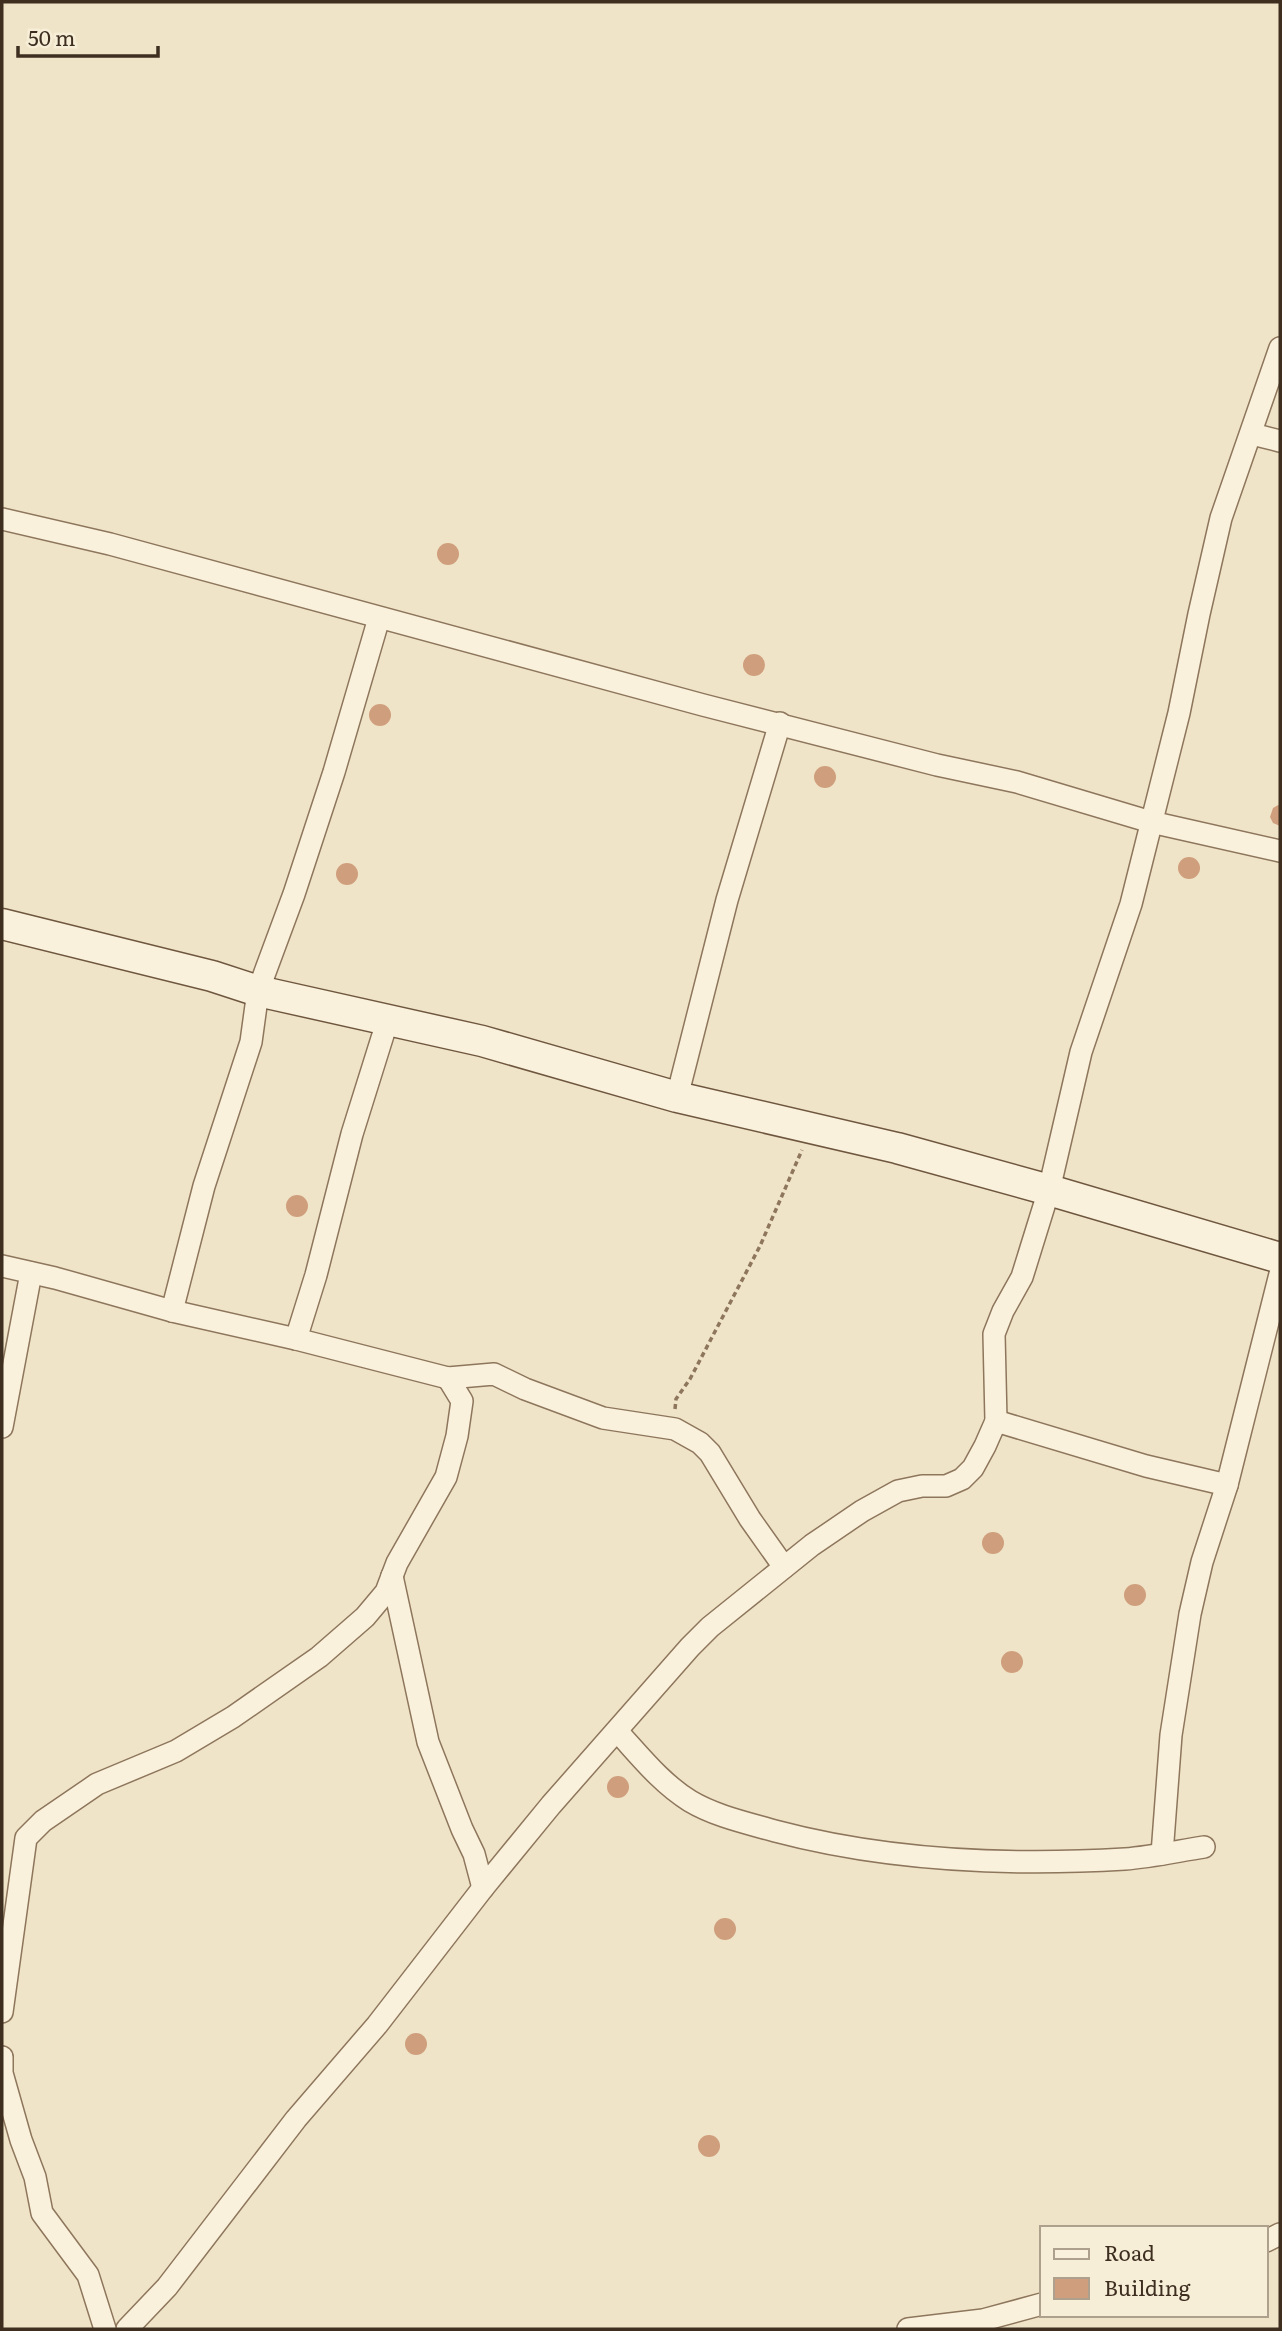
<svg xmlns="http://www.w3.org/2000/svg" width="1282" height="2331" viewBox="0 0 1282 2331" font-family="Literata,serif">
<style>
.building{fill:#cf9f7d}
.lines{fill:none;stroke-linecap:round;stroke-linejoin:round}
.street-casing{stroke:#8d765c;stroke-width:24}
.secondary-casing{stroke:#6f573f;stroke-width:33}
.path{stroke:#8d765c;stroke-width:3.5;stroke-dasharray:5 3.5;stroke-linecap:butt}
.street{stroke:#faf1dc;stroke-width:21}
.secondary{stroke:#faf1dc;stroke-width:30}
</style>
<rect width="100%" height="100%" fill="#f0e4c8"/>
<g class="building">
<circle cx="448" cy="554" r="11"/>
<circle cx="754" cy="665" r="11"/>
<circle cx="380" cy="715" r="11"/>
<circle cx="825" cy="777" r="11"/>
<polygon points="1280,804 1280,826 1273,823 1270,817 1273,808"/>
<circle cx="1189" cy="868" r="11"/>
<circle cx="347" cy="874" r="11"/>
<circle cx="297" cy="1206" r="11"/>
<circle cx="993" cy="1543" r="11"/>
<circle cx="1135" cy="1595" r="11"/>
<circle cx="1012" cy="1662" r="11"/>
<circle cx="618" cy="1787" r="11"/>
<circle cx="725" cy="1929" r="11"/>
<circle cx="416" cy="2044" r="11"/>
<circle cx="709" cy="2146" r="11"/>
</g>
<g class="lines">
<g class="street-casing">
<g id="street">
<polyline points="1252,434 1280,441"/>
<polyline points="2,519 110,544 703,705 937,765 1017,782 1151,822 1280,851"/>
<polyline points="677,1097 727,900 780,723"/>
<polyline points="2,1266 55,1278 172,1311 296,1339 448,1378 494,1374 525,1389 603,1418 675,1429 700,1443 710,1453 750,1519 784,1567"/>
<polyline points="172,1311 204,1186 251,1042 258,991 294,894 334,772 379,618"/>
<polyline points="296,1339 316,1275 352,1134 388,1019"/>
<polyline points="996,1421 1146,1466 1227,1485"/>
<polyline points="2,1427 31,1273"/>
<polyline points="392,1576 428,1742 462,1829 474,1854 483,1888"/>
<path d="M617,1731C640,1756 661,1783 690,1801C715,1816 747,1823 775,1831C888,1861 1009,1866 1125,1859C1151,1857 1178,1851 1204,1847"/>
<polyline points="1162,1854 1171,1735 1190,1614 1202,1562 1227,1485 1280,1274"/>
<polyline points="2,2012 26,1838 43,1821 97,1784 176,1751 233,1717 319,1657 365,1617 386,1592 397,1563 446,1477 457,1436 462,1401 448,1378"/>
<polyline points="2,2057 2,2073 21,2140 35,2177 42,2213 88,2275 105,2329"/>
<polyline points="1266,2241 1280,2234"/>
<polyline points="127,2329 167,2287 296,2119 377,2025 483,1888 551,1805 690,1647 710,1627 812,1545 862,1511 898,1491 922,1486 946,1486 962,1479 973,1468 985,1446 996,1421 994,1334 1003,1311 1022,1277 1049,1190 1081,1052 1131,904 1179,713 1199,614 1221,518 1280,348"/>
<polyline points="908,2329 983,2320 1042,2304"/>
</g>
</g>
<g class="secondary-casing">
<polyline id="secondary" points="2,924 212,976 258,991 482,1041 677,1097 897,1148 1049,1190 1280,1258"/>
</g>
<polyline class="path" points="675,1409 676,1399 690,1379 760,1246 802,1150"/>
<use href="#street" class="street"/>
<use href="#secondary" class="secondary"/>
</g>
<rect width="1282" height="2331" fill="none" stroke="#3d2e20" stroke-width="7"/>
<rect x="1040" y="2226" width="228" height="91" fill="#f7eed8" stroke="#ada18e" stroke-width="2"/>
<rect x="1054" y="2249" width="35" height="10" fill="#faf1dc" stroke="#ada18e" stroke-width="2"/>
<text x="1104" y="2261" font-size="21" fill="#3d2e20">Road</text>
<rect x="1054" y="2278" width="35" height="21" fill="#cf9f7d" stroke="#ada18e" stroke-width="2"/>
<text x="1104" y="2296" font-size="21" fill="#3d2e20">Building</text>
<path d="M18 46v10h140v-10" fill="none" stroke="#3d2e20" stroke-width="3.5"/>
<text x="28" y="46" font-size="21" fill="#3d2e20" stroke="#f7eed8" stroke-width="5" paint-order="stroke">50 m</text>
</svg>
